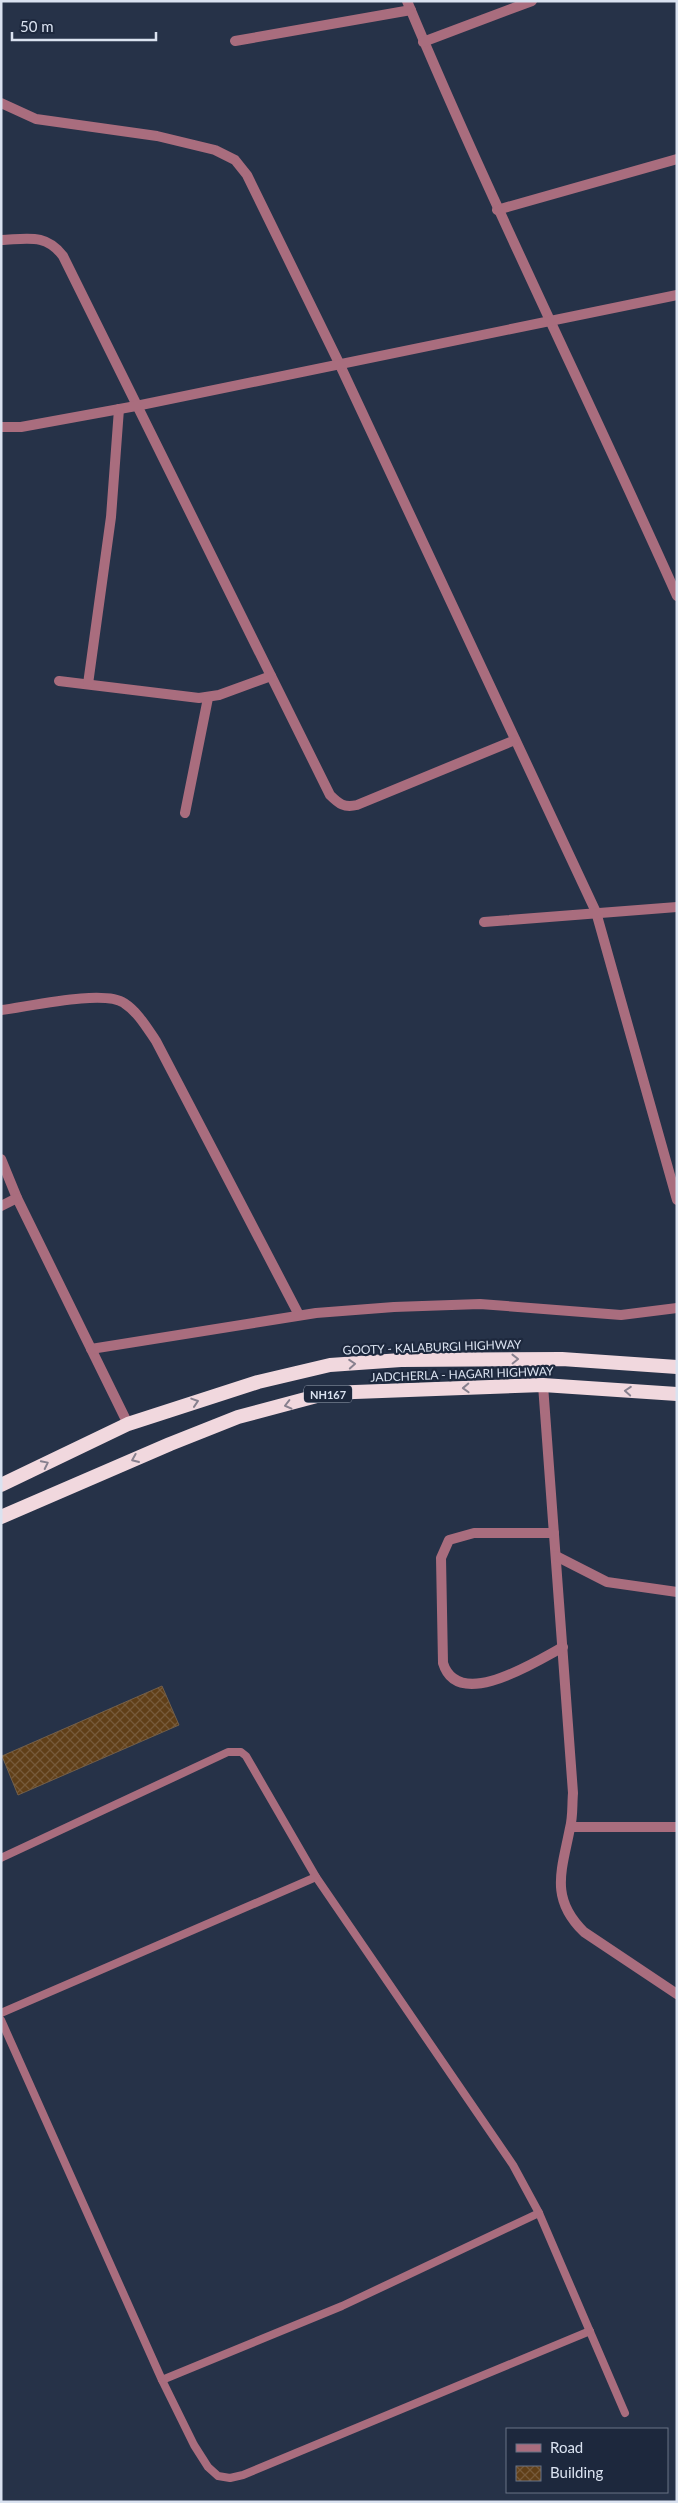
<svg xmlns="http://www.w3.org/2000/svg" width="678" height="2503" viewBox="0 0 678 2503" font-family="Lato,sans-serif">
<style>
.building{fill:url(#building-cross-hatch);stroke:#735f49}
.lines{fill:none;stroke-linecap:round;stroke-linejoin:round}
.service{stroke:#a96d7e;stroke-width:8}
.minor{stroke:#a96d7e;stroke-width:10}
.trunk{stroke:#f1d8de;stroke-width:14}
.oneway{stroke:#87808e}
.labels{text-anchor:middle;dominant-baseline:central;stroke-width:4.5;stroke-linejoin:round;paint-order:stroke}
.shield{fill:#1d283d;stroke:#a1aaba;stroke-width:1}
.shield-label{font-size:11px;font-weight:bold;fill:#dae2f0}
.street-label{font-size:12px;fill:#dae2f0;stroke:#1d283d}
</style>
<defs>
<pattern id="building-cross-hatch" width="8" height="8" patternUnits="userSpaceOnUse" patternTransform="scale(1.25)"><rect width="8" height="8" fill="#603f18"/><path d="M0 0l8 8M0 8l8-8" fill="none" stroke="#765a3a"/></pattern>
</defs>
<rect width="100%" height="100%" fill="#263248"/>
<polygon class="building" points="162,1686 179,1725 18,1795 2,1756"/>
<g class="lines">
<g class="service">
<polyline points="1,1858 228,1752 241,1752 246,1756 316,1877 513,2165 539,2213 625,2413"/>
<polyline points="1,2013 316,1877"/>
<polyline points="1,2020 162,2380 194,2445 208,2467 218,2476 230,2478 243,2475 590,2331"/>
<polyline points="162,2380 342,2306 539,2213"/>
</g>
<g class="minor">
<path d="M407,1C491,202 588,397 677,596"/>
<polyline points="235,41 411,10"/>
<polyline points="423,42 532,1"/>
<polyline points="1,103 36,119 157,136 215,150 235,160 247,175 339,363 596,912 677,1200"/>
<polyline points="497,210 677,159"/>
<path d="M1,240C27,239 46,233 63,256L330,795C339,804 344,808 357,805L515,740"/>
<polyline points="1,427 21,427 136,406 677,295"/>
<polyline points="59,681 199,698 219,695 271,676"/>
<polyline points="88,684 111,517 119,409"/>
<polyline points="185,813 208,698"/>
<polyline points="484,922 677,907"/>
<path d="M1,1010C27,1007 104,989 124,1003C138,1012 147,1028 156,1041L299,1315"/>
<polyline points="1,1159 17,1198 128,1424"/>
<polyline points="1,1206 17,1198"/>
<polyline points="91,1349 316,1313 394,1307 480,1304 621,1315 677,1308"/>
<path d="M543,1385L573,1793C572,1804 573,1817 570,1828C562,1870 549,1898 584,1932L677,1994"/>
<path d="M554,1533H474L449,1540L441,1558L443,1663C458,1712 537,1661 563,1647"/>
<polyline points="556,1556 607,1582 677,1592"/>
<polyline points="571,1827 677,1827"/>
</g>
<g class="trunk">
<polyline points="1,1485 128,1424 258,1382 330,1365 401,1360 562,1359 677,1367"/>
<polyline points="1,1517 170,1444 238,1417 328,1393 543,1385 677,1394"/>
</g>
</g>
<defs><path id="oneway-chevron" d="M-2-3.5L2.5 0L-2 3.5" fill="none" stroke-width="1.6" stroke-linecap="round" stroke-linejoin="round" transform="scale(1.25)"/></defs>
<g class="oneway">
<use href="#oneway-chevron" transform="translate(515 1359) rotate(-1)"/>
<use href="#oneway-chevron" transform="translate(352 1364) rotate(-4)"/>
<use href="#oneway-chevron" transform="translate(466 1388) rotate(178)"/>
<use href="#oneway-chevron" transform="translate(628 1391) rotate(-176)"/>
<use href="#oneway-chevron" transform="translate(195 1402) rotate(-18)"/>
<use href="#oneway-chevron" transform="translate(288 1405) rotate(166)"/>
<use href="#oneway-chevron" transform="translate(135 1459) rotate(157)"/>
<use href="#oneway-chevron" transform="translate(45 1464) rotate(-26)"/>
</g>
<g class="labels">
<rect class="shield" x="304" y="1385.5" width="48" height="17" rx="4"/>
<g class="shield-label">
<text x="328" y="1394">NH167</text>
</g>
<g class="street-label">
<text transform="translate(432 1347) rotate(-2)">GOOTY - KALABURGI HIGHWAY</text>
<text transform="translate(462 1374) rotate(-2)">JADCHERLA - HAGARI HIGHWAY</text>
</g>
</g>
<rect width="678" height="2503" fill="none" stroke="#dae2f0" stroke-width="5"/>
<rect x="506" y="2428" width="162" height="65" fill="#1d283d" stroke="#697285"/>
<rect x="516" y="2444" width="25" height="8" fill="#a96d7e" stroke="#697285"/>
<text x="550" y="2453" font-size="15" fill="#dae2f0">Road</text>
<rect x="516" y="2466" width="25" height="15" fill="url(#building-cross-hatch)" stroke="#697285"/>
<text x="550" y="2478" font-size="15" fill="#dae2f0">Building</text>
<path d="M12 32v8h144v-8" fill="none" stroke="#dae2f0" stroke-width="2.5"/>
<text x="20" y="32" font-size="15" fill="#dae2f0" stroke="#1d283d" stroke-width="4" paint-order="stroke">50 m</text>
</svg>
